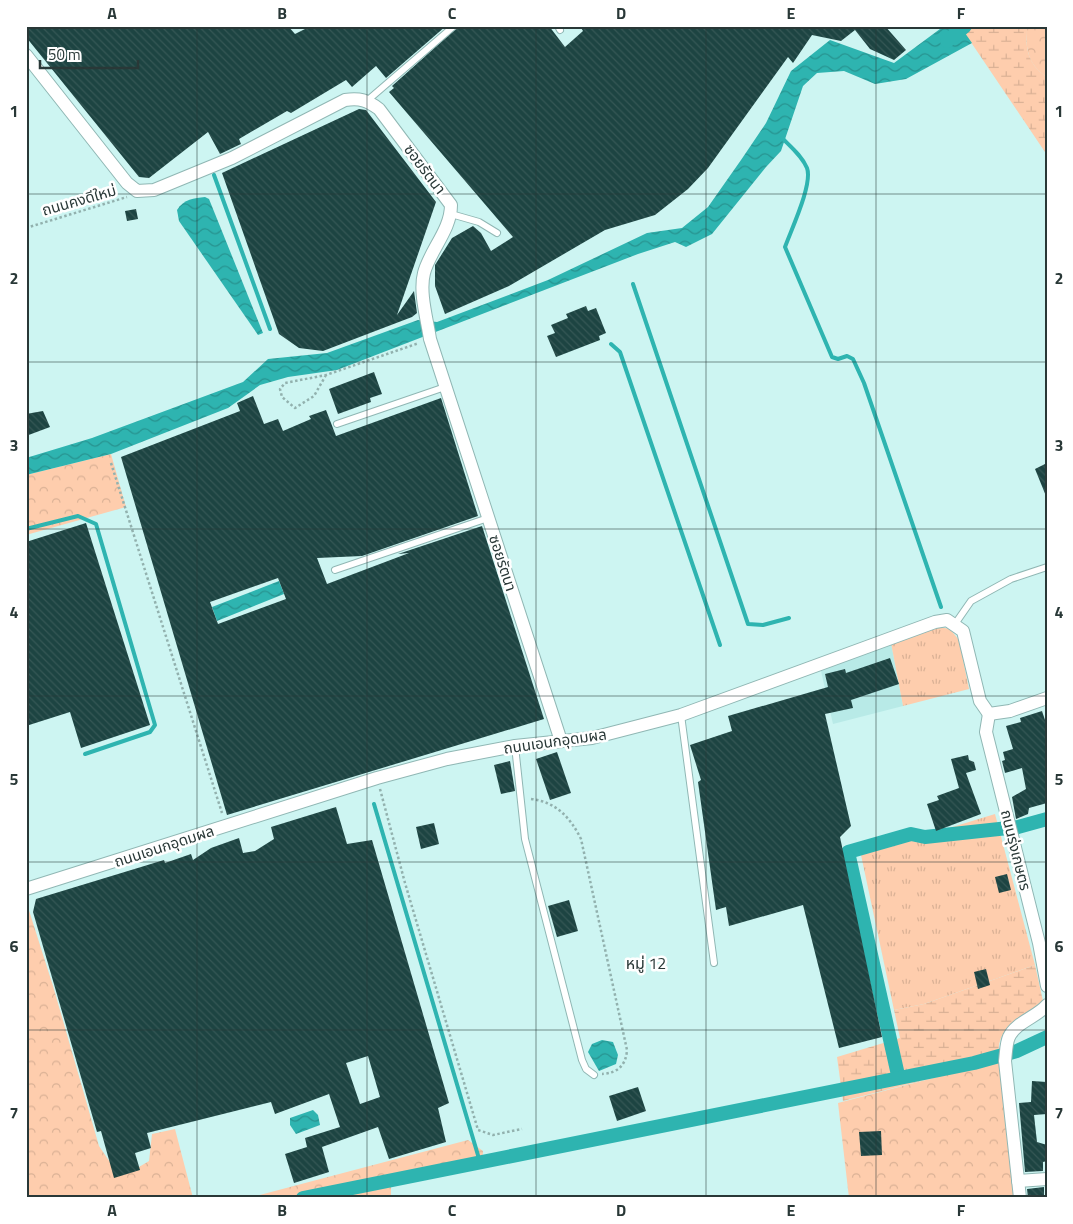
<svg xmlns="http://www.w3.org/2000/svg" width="1073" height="1224" viewBox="0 0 1073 1224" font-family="'Titillium Web','Noto Sans Thai',sans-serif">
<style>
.built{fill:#b8eae7}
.grass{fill:url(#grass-tufts)}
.forest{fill:url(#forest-crowns)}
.wetland{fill:url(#wetland-marsh)}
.water{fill:url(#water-waves)}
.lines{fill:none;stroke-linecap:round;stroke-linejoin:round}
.stream{stroke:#2eb4b0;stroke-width:4}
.canal{stroke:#2eb4b0;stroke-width:14}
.building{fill:url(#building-back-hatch);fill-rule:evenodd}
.lane-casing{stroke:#90b7b4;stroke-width:8}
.street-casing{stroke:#90b7b4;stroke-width:14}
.path{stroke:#92b1ae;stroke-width:2.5;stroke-dasharray:2.5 2.5;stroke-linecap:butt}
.lane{stroke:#fff;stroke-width:6}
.street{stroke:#fff;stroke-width:12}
.grid{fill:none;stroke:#293837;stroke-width:1;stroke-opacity:0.55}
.labels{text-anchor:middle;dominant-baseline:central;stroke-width:5;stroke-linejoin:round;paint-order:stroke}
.street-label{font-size:15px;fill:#293837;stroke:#fff}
.neighbourhood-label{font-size:16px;fill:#293837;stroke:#fff}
.neatline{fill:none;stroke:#293837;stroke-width:2}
.grid-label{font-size:16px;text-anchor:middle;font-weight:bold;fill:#293837}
</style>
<defs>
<pattern id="grass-tufts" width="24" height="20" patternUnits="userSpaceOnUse" patternTransform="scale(1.25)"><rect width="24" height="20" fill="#fecdad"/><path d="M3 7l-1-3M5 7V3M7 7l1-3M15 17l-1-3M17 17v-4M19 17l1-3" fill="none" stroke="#dab195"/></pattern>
<pattern id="forest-crowns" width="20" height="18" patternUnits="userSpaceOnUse" patternTransform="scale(1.25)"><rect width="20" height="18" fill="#fecdad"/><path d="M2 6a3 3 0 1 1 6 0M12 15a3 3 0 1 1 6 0" fill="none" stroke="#dab195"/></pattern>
<pattern id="wetland-marsh" width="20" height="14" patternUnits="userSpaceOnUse" patternTransform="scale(1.25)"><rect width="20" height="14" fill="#fecdad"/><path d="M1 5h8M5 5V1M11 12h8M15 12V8" fill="none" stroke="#dab195"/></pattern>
<pattern id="water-waves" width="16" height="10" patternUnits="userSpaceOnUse" patternTransform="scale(1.25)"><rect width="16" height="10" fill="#2eb4b0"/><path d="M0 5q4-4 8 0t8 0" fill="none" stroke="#279390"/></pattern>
<pattern id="building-back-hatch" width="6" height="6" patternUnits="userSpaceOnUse" patternTransform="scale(1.25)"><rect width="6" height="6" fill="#1d4442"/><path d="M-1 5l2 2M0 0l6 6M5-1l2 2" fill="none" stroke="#355755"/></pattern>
</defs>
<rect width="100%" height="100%" fill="#cdf5f2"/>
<polygon class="built" points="891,643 903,706 833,724 821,671"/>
<g class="grass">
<polygon points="939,627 950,629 959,640 969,689 903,706 891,643"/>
<polygon points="995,814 1035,965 924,1004 894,1010 861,855"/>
</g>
<g class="forest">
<path d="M1026,26H1047V77C1027,65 1026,48 1026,26Z"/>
<polygon points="111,454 126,507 26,535 26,475"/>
<polygon points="26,901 53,986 99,1146 118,1174 134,1170 149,1161 152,1134 175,1129 193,1198 26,1198"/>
<polygon points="998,1061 1003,1083 1014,1198 849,1198 838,1103"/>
<polygon points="468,1140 483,1151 482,1166 391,1186 391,1198 248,1198"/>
</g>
<g class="wetland">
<path d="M960,26H1026C1026,48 1027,64 1047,77V155Z"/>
<path d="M1035,965L1043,1001C1031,1013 1003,1026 1000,1041C998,1047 999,1054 998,1061L843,1101L837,1057L900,1038L894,1010L924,1004Z"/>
</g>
<g class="water">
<polygon points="944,26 960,26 972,43 906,79 875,84 844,71 817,73 803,86 781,151 766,167 712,234 686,247 675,242 638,254 337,370 288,377 260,385 228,408 111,454 26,475 26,458 92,438 243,382 268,359 327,353 418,320 437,322 548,280 647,233 682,228 708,207 741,160 766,123 791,71 830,40 894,63"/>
<path d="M205,197L209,199L263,333L258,335L179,221L177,210C184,199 194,198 205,197Z"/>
<polygon points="279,581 284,594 217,621 212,607"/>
<polygon points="602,1040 613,1042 618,1055 616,1064 599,1071 588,1052 592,1044"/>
<polygon points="313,1110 318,1115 320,1125 296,1134 290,1125 290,1118"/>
</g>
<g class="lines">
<g class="stream">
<path d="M782,138C791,147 802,156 807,168C813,184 791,230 785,247L832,357L838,359L847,356L853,359L864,383L941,607"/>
<polyline points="214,175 270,329"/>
<polyline points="633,284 748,624 763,625 789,618"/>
<polyline points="611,344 620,352 720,645"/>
<polyline points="26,529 78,516 96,524 155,725 150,732 85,754"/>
<polyline points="374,804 480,1162"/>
</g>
<g class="canal">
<polyline points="947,41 965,26"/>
<polyline points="898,1075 848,852 911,834 925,837 1018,827 1047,819"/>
<polyline points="303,1198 974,1063 1017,1051 1047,1037"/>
</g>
</g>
<g class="building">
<polygon points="26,26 288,26 295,34 311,26 446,26 386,78 376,66 352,87 346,80 291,113 287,111 239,139 241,144 220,154 208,132 149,178 139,177 26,37"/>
<polygon points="459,26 549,26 565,47 583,31 580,26 885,26 906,50 894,60 870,49 855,30 841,41 812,35 793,63 788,57 708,168 688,189 655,215 605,230 509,286 445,314 435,286 435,265 452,238 473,226 481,233 491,251 513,237 389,92 394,88 392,86"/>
<polygon points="359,109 366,110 436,202 397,315 414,291 417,313 412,317 323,351 299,348 279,334 222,173"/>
<polygon points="136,209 138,219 127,221 125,211"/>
<polygon points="586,306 588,311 596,308 606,333 599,336 600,340 556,357 547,336 555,333 551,325 568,318 566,314"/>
<polygon points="374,372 382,394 370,398 371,402 338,414 329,389"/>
<path d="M253,396L264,424L278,419L283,431L311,419L309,416L326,410L336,436L441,398L478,516L362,556L317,558L327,584L409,553L398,554L482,526L544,719L227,815L121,457L240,411L237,403ZM278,578L286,599L218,624L210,602Z"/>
<polygon points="43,411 50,427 26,436 26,414"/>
<polygon points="1047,463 1047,495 1046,496 1035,469"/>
<polygon points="86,523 150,725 81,748 70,712 26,726 26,542"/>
<polygon points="890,658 899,684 851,700 853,708 825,714 851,826 840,837 882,1037 839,1048 803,905 729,926 726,907 716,910 698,782 701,780 690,745 732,731 728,716 828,687 825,674 845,669 846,673"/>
<polygon points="1042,711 1047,726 1047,803 1029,808 1028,814 1016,819 1012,797 1026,789 1022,768 1005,773 1002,761 1005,760 1003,752 1013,749 1006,726 1021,722 1020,718"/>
<polygon points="557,752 571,793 550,800 536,759"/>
<polygon points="968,755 969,760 974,762 976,770 966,773 981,814 936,831 927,804 939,800 937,796 959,788 951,759"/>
<polygon points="510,761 515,791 501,794 494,765"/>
<path d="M336,807L347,844L372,840L449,1103L438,1108L446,1142L389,1159L378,1127L322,1147L329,1172L294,1183L285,1154L307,1147L305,1138L340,1127L329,1094L275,1114L271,1102L147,1133L151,1148L135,1153L140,1170L114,1178L101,1131L97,1132L33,912L36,899L164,860L165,863L191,854L193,860L211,848L239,838L243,853L255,851L274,839L271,827ZM368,1056L380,1097L360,1104L346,1063Z"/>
<polygon points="434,823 439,844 421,849 416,827"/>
<polygon points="1007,874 1011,890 999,893 995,877"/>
<polygon points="569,900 578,931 557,937 548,906"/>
<polygon points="986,969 990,985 978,989 974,972"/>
<polygon points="1032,1081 1047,1082 1047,1114 1034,1115 1037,1142 1047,1145 1047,1161 1043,1162 1043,1171 1025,1172 1019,1103 1031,1102"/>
<polygon points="638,1087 646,1111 617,1121 609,1096"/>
<polygon points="881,1131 882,1155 861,1156 859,1132"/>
<polygon points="1044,1187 1044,1198 1028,1198 1027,1189"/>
</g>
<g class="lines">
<g class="lane-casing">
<g id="lane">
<polyline points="558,26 560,30"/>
<polyline points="368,100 454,26"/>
<polyline points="451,214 479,222 497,233"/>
<polyline points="337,424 445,387"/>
<polyline points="335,570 488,518"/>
<polyline points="955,624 971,601 1011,579 1047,567"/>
<polyline points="681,715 714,963"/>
<polyline points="515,746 525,839 582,1060 586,1069 594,1075"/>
</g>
</g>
<g class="street-casing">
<g id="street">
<path d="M26,55L127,183L137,191L154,190L232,158L345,100C360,98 367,100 379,109L451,205C451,230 430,250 424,273C419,292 427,319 430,339L561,741"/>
<polyline points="989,714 986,732 1039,943 1047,986"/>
<polyline points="26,889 377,778 447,759 515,746 592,738 681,715 935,622 947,620 963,631 980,701 989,714 1010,711 1047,698"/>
<polyline points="1018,1181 1047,1179"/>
<path d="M1020,1198L1005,1061C1006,1054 1006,1043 1009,1037C1016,1022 1037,1017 1047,1005"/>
</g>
</g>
<g class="path">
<polyline points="26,228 127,197"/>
<polyline points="326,375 314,396 295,408 282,397 280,389 285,383 326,375 419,343"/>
<polyline points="111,463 222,813"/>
<polyline points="380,789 405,883 478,1130 493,1135 522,1129"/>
<path d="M531,799C556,802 570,817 581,839L627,1050C626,1065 618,1073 602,1074"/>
</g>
<use href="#lane" class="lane"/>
<use href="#street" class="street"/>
</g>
<path class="grid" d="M197,26V1198M367,26V1198M536,26V1198M706,26V1198M876,26V1198M26,194H1047M26,362H1047M26,529H1047M26,696H1047M26,862H1047M26,1030H1047"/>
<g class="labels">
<g class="street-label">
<text transform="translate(425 169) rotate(53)">ซอยรัตนา</text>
<text transform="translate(79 200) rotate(-16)">ถนนคงดีใหม่</text>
<text transform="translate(503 563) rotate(72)">ซอยรัตนา</text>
<text transform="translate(555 741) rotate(-8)">ถนนเอนกอุดมผล</text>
<text transform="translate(164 846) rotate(-18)">ถนนเอนกอุดมผล</text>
<text transform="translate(1016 850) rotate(76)">ถนนรุ่งเกษตร</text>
</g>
<g class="neighbourhood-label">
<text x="646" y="963">หมู่ 12</text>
</g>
</g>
<rect width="1073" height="1224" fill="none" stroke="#ffffff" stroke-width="55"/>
<path d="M40 60v8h98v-8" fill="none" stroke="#293837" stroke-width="2.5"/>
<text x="48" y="60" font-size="15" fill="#293837" stroke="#ffffff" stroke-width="4" paint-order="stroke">50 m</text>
<rect x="28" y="28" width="1018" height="1168" class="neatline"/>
<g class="grid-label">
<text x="112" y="19">A</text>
<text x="282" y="19">B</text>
<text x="452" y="19">C</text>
<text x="621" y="19">D</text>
<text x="791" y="19">E</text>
<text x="961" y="19">F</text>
<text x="14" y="117">1</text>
<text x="1059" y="117">1</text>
<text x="14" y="284">2</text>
<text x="1059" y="284">2</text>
<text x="14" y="451">3</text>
<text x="1059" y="451">3</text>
<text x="14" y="618">4</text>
<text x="1059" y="618">4</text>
<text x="14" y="785">5</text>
<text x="1059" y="785">5</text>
<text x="14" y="952">6</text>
<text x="1059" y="952">6</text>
<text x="14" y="1119">7</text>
<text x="1059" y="1119">7</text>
<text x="112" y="1216">A</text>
<text x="282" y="1216">B</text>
<text x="452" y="1216">C</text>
<text x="621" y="1216">D</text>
<text x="791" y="1216">E</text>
<text x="961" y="1216">F</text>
</g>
</svg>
